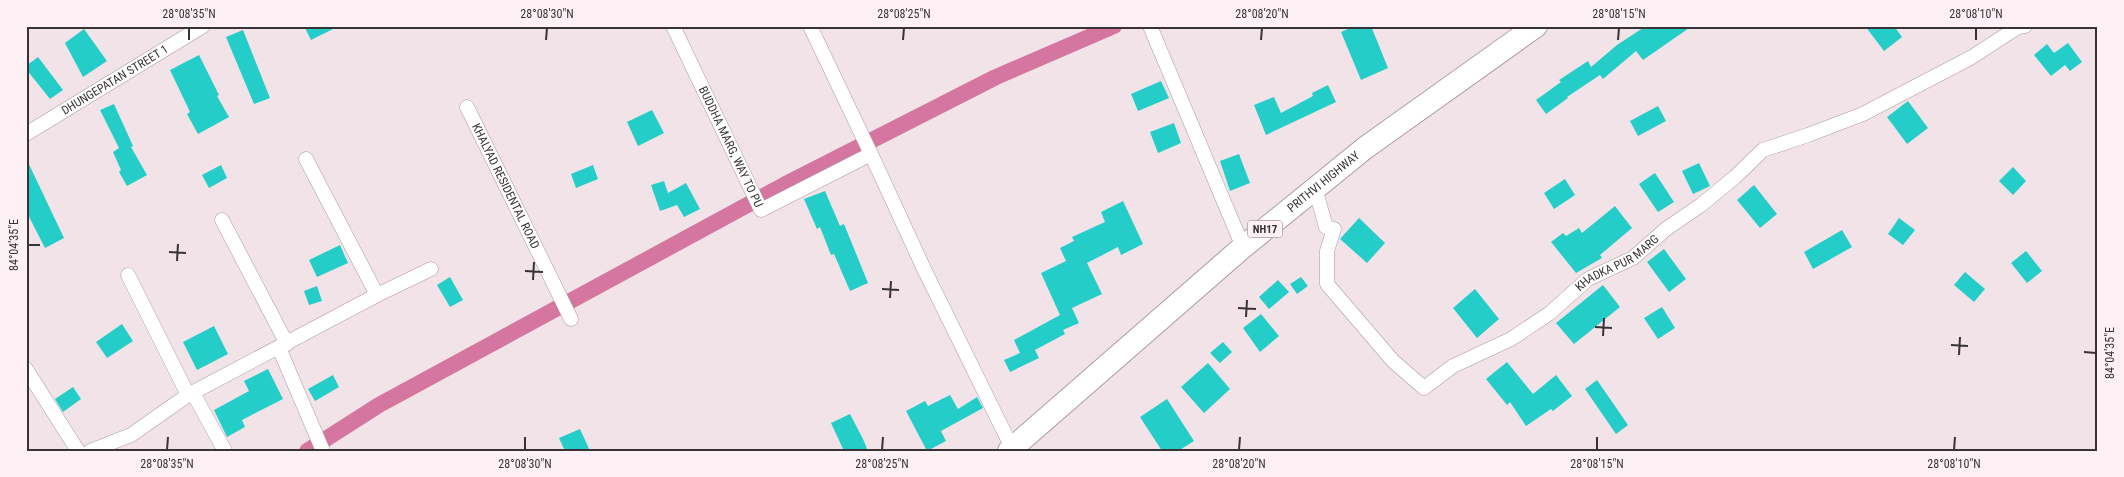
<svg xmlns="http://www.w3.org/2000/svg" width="2124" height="477" font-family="'Roboto Condensed',sans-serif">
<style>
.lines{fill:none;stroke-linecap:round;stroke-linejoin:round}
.canal{stroke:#d4769f;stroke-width:16}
.building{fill:#25cdc9}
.minor-casing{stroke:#aa9ca1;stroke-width:15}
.trunk-casing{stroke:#aa9ca1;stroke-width:24}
.minor{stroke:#fff;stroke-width:14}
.trunk{stroke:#fff;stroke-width:22}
.ticks{fill:none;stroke:#393335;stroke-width:2}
.labels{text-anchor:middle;stroke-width:4;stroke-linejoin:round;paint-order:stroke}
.shield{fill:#fdf1f5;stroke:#746c6f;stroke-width:1}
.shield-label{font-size:11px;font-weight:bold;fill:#393335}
.street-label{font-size:12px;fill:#393335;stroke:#fdf1f5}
.neatline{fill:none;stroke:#393335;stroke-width:2}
.ticks-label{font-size:12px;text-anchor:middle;fill:#393335}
</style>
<rect width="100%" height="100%" fill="#f2e3e8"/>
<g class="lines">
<path class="canal" d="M307 451 379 405 784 185 996 77 1114 26"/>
</g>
<path class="building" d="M304 26H339L311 40Z
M1355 26H1371L1388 68 1361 80 1341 32Z
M1646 26H1692L1643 60 1636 51 1603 79 1600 75 1567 97 1568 98 1546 114 1536 100 1561 82 1559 80 1588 61 1591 67 1617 45Z
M1865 26H1894L1902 37 1884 51Z
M84 29 107 61 83 77 65 43Z
M243 30 270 98 254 104 226 37Z
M2068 43 2082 62 2070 71 2065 65 2051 76 2034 55 2047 44 2054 53Z
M199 55 219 95 217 96 229 117 198 134 187 114 190 112 170 70Z
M38 57 63 90 50 99 26 69V66Z
M1161 81 1169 98 1138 111 1131 94Z
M1328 85 1336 102 1266 135 1254 105 1274 97 1281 113 1313 96 1312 93Z
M1908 101 1928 128 1907 144 1887 117Z
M114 104 133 146 131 147 147 175 127 186 119 172 121 170 113 152 119 148 100 110Z
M1658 106 1666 121 1638 136 1630 121Z
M652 110 664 133 638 146 627 122Z
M1174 123 1181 143 1158 153 1150 132Z
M1239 154 1250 183 1230 191 1220 161Z
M26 158 64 238 45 248 26 211Z
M1699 163 1710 186 1693 194 1682 171Z
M221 165 227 178 209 188 202 175Z
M593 165 598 179 576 188 571 174Z
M2013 167 2026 181 2013 195 1999 181Z
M1655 173 1674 202 1658 212 1639 184Z
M1565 179 1575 195 1554 209 1544 193Z
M664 181 668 193 686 183 700 209 684 217 677 205 660 211 651 185Z
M1754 185 1777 214 1760 228 1737 200Z
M825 191 840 226 844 224 868 283 850 291 834 254 831 255 820 227 817 229 804 199Z
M1123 201 1143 244 1121 255 1118 247 1087 263 1102 294 1072 308 1079 323 1063 330 1065 334 1035 350 1039 358 1010 372 1004 360 1020 353 1014 340 1060 315 1041 273 1066 261 1060 248 1074 241 1072 237 1105 222 1101 212Z
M1615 206 1632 228 1600 255 1602 258 1576 273 1551 242 1563 233 1566 236 1579 228 1582 233Z
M1359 218 1385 243 1367 263 1340 239Z
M1899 218 1915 230 1903 245 1888 234Z
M1842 230 1852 247 1813 269 1804 252Z
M340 245 348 263 317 277 309 260Z
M1664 249 1686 279 1669 292 1647 262Z
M2026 251 2042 271 2027 283 2011 263Z
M1965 272 1985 289 1974 302 1954 285Z
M450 277 463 300 450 307 437 285Z
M1301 277 1308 286 1297 294 1290 284Z
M1278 280 1289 292 1269 309 1259 297Z
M1603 285 1620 307 1574 344 1556 323Z
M317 286 322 301 309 305 304 291Z
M1475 289 1499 319 1477 338 1453 308Z
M1662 307 1675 328 1658 339 1644 318Z
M1261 314 1279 336 1260 352 1243 328Z
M122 324 133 341 107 358 96 342Z
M214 326 228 354 197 370 183 342Z
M1223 342 1232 352 1220 363 1210 353Z
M1507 362 1533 394 1556 375 1572 396 1553 411 1551 409 1526 426 1510 402 1507 405 1486 379Z
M1208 363 1230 389 1204 413 1181 387Z
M268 369 283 399 242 420 245 427 227 437 214 410 249 391 244 381Z
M333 375 339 387 315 401 308 389Z
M1597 380 1628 425 1616 434 1585 389Z
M73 387 81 399 63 412 55 399Z
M950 395 958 409 977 397 983 408 941 431 946 441 927 451 906 411 925 401 928 406Z
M1167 399 1194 441 1178 451H1162L1140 417Z
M850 414 863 439 868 451H844L831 423Z
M580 429 590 451H565L559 438Z"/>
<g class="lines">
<defs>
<g id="minor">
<path id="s1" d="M673 26 761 210 871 154 924 269 1012 448"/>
<path d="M810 26 871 154"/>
<path d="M1150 26 1243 247"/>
<path id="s2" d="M467 107 571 319"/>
<path id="s3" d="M26 134 203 26"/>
<path d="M306 159 377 295"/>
<path id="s4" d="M1315 188 1326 227 1334 229 1327 251V284L1393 361 1424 388 1453 366 1511 339 1550 313 1588 279 1633 258 1666 229 1701 205 1735 177 1763 150 1808 135 1863 114 1972 57 2018 27 2025 26"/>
<path d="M222 220 287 344"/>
<path d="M128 275 188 395"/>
<path d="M279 348 323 451"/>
<path d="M26 369 78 451"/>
<path d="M193 393 225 451"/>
<path d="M90 451 131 435 188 395 377 295 431 269"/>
</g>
<g id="trunk">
<path id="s5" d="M1009 451 1243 247 1365 148 1536 26"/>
</g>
</defs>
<use href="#minor" class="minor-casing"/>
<use href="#trunk" class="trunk-casing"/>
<use href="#minor" class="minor"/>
<use href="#trunk" class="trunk"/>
</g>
<path class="ticks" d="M189 40V28M546 40 547 28M903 40 904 28M1261 40 1262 28M1618 40 1619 28M1976 40V28M28 245H40M169 252 186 253M177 261 178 244M525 271 543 272M533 280 534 262M882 289 899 290M890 298 891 281M1238 308 1256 309M1246 317 1247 300M1595 327 1612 328M1603 336 1604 318M1951 345 1968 346M2084 352 2096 353M1959 355 1960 337M167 450 168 437M525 450V437M882 450 883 437M1239 450 1240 437M1597 450V437M1954 450 1955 437"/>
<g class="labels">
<rect class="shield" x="1247.5" y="220.5" width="35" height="17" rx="4"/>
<g class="shield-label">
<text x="1265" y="233">NH17</text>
</g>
<g class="street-label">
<text dy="4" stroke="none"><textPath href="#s3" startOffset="104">DHUNGEPATAN STREET 1</textPath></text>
<text dy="4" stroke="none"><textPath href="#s1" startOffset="134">BUDDHA MARG, WAY TO PU</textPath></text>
<text dy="4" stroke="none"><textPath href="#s5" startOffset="414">PRITHVI HIGHWAY</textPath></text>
<text dy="4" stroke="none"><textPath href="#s2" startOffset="88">KHALYAD RESIDENTAL ROAD</textPath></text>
<text dy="4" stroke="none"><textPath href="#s4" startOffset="479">KHADKA PUR MARG</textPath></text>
</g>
</g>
<rect width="2124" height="477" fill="none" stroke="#fdf1f5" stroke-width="55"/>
<rect x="28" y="28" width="2068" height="422" class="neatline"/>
<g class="ticks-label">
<text x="189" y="18">28°08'35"N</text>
<text x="547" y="18">28°08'30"N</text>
<text x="904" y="18">28°08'25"N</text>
<text x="1262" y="18">28°08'20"N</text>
<text x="1619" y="18">28°08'15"N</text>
<text x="1976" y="18">28°08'10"N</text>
<text transform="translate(14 245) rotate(-90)" y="4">84°04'35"E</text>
<text transform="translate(2110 353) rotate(-90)" y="4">84°04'35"E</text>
<text x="167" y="468">28°08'35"N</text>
<text x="525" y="468">28°08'30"N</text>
<text x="882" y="468">28°08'25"N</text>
<text x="1239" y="468">28°08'20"N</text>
<text x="1597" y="468">28°08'15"N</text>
<text x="1954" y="468">28°08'10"N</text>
</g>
</svg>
